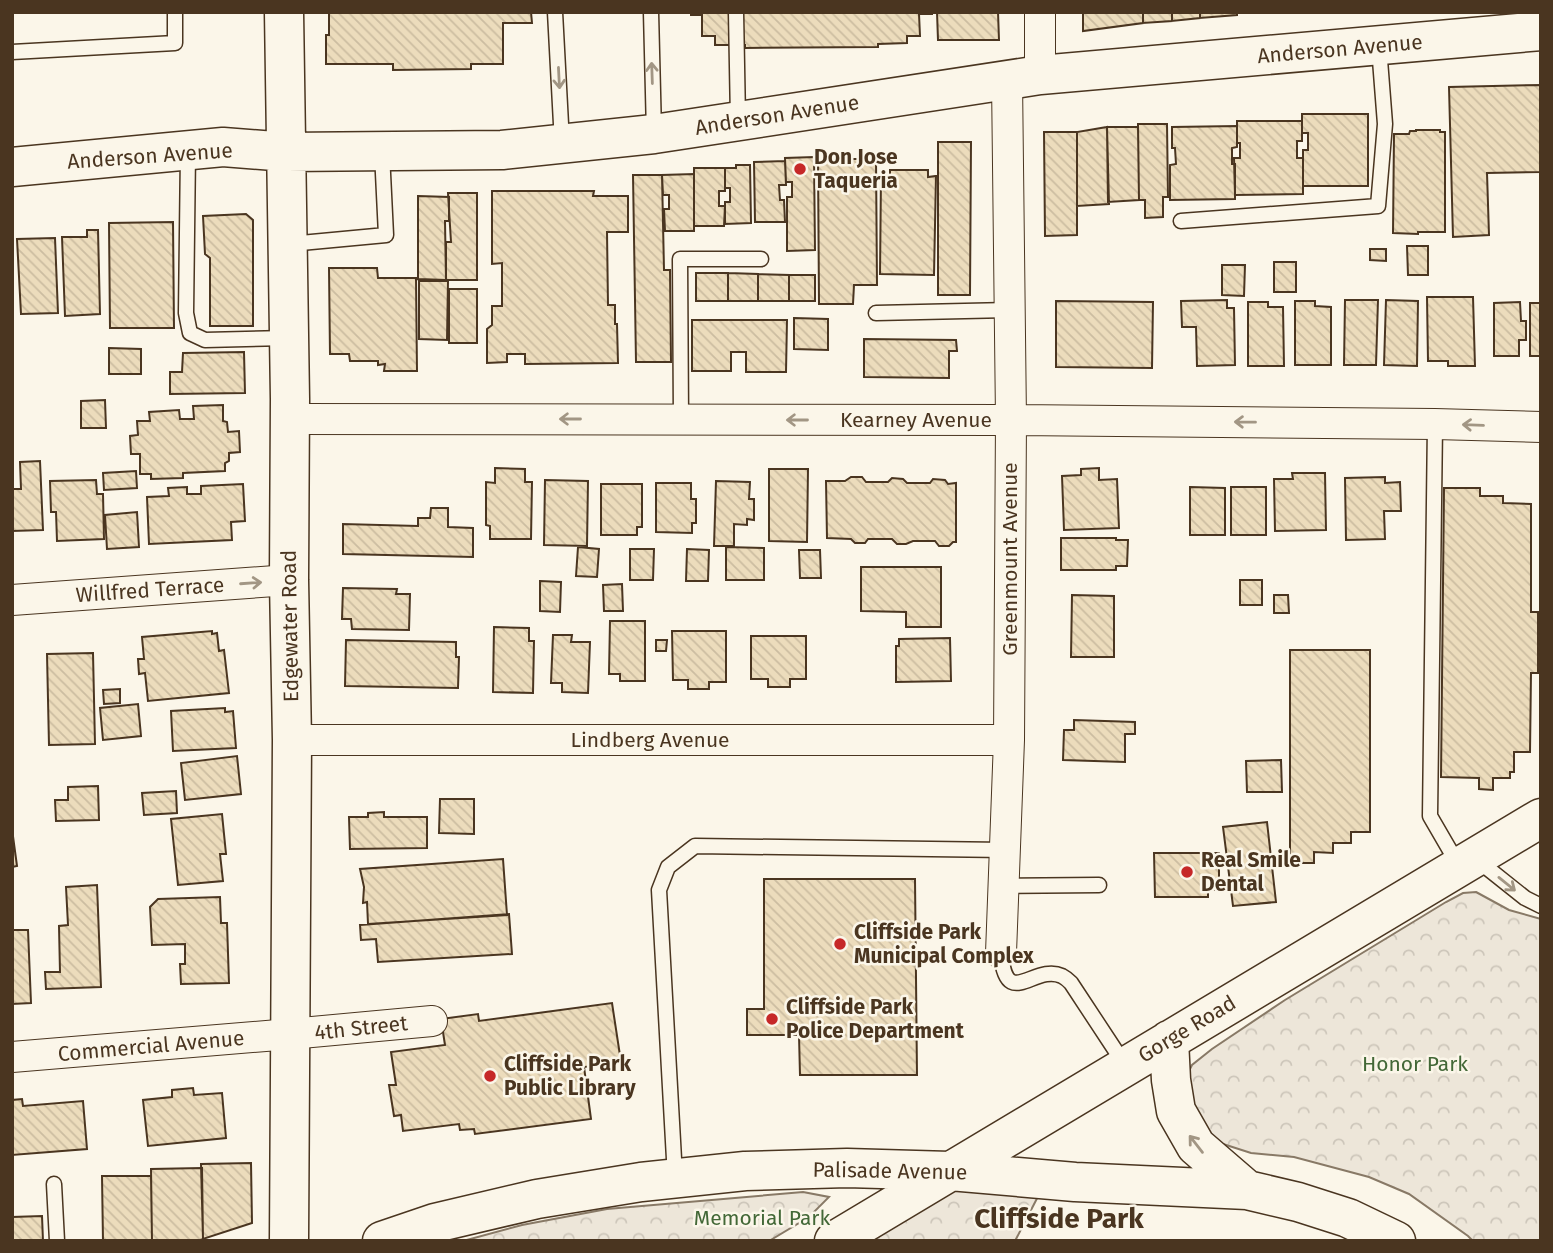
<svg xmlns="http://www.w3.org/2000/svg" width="1553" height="1253" font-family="'Fira Sans',sans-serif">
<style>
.park{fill:url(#park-crowns);stroke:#887966;stroke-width:2}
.building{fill:url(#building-back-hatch);stroke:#4a3520;stroke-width:2}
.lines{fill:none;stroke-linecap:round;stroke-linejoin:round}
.lane-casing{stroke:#4a3520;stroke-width:17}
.street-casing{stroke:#4a3520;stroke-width:32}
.secondary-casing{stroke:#4a3520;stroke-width:41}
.lane{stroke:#fbf6e9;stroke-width:14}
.street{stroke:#fbf6e9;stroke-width:30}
.secondary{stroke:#fbf6e9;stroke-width:38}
.oneway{stroke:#a29684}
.poi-dot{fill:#c62828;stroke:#fbf6e9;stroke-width:2.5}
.labels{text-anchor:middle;stroke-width:5;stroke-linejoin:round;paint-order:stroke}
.street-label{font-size:21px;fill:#4a3520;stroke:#fbf6e9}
.poi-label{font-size:21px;font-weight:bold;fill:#4a3520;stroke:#fbf6e9;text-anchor:start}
.park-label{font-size:21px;fill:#436837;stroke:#fbf6e9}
.district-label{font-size:28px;font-weight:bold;fill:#4a3520;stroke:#fbf6e9}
</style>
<defs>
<pattern id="park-crowns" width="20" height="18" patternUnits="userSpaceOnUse" patternTransform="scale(1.75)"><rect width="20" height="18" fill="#ede6d9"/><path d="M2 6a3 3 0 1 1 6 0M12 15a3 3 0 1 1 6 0" fill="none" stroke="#cdc6ba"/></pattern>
<pattern id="building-back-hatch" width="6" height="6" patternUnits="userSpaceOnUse" patternTransform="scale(1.75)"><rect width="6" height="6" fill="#ecdcbc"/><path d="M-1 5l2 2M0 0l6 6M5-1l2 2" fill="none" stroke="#ccbda1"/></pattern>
</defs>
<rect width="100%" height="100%" fill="#fbf6e9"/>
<path class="park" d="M1476 892 1509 910 1541 919V1241H1473L1468 1236 1409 1194 1369 1177 1294 1157 1251 1153 1220 1143 1199 1130 1183 1083 1192 1065 1212 1049 1285 1000 1446 902 1463 893Z
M950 1171 1047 1179 1015 1241H834Z
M803 1192 829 1197 809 1217 769 1241H463L522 1225 607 1209Z"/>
<path class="building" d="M329 12H531L532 23H503V64H471V69L393 70V64H326V35H329Z
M691 12H932V14H919L920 36H907V43L878 44V47L745 48V45H715V36H702V15H691Z
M937 12H998L999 40H938Z
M1083 12H1143V23L1083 31Z
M1143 12H1172V21L1143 23Z
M1172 12H1200V18L1172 21Z
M1200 12H1237V15L1200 18Z
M1541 85V172L1487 173 1489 235 1453 237 1449 87Z
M1302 114H1368V186H1303V150H1308V133H1302Z
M1237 121H1302V141H1297V158H1303V194L1235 195 1234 158H1240V143H1237Z
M1138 124H1167L1168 197H1163V217L1145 218V200H1139Z
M1237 126V147L1232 148V164H1235V199L1170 200V165L1176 164 1175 148H1172V127Z
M1107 127H1138L1139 200 1108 202Z
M1107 127 1109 204 1077 206V132Z
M1416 130H1440V132H1445V232H1418V234L1393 233 1394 134H1409L1410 131H1416Z
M1044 132H1077V235L1045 236Z
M938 142H971L970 295H938Z
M814 157 815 250 787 251V197H792V182H786L785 158Z
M818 159H876L877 285H854L853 304H819Z
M785 161 786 185H779L780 200H784L785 222H755L754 162Z
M736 165H750L751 223 725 224V202H730V188H725V168H736Z
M694 168H725V191H719V206H725L724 226H694Z
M890 170H928V177L936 176 934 275 880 274 881 176H890Z
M694 174V231H665L664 209H669V195H663L662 175Z
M633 175H662L664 270H670L671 362H636Z
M492 191H594L593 196H628V232H607L608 305H615V324H617L618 363 525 364V354H507V362L487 363V329L492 325V306H502V263L492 264Z
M448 193H477V280H446V242H451Z
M418 196 449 197V221H445L446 280 418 279Z
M246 214 253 220V326H210V258L205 254 203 216Z
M173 222 174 328H110L109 223Z
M87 230H98L100 314 65 316 62 237H87Z
M55 238 58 313 21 314 17 239Z
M1407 246H1428V275H1408Z
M1370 249H1386V261L1370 260Z
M1274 262H1296V292H1274Z
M1222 265H1245L1244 296 1222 295Z
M329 268H377L378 278H416L417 371H384L385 364 378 365V361H350L349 354H330Z
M696 273H728V301H696Z
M728 273 758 274V301H728Z
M758 274 789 275V301H758Z
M789 275H815V301H789Z
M419 281H448L447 340 419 339Z
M449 289H477V343H449Z
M1427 297H1473L1475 366H1448V361H1428Z
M1227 300V308H1234L1235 365 1197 366 1196 327H1182L1181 301Z
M1345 300H1378L1376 365H1344Z
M1386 300 1418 301 1417 366 1384 365Z
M1056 301 1153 302 1152 368 1056 367Z
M1295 301H1315V306L1331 307V365H1295Z
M1248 302H1268V307H1283L1284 366H1248Z
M1520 302 1521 321H1526V340H1519V356H1494V303Z
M1530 303H1541V356H1530Z
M794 318 828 319V350L794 349Z
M692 320H787L786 372H746V352H731V371H692Z
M864 339 956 340 957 351H949V378L864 377Z
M109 348 141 349V374H109Z
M244 352 245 393 170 394V372H182L183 353Z
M105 400 106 428H81V401Z
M223 405V421L227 422 228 432 239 431 240 452 229 453V461L225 463V471L183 473V478L151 479V474H140V454H131L130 436 138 435 137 421H150L149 412 179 410 180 419H194L193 406Z
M40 461 43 530 12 531V489H21L20 462Z
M495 468 525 469V482H532L531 539H490V526L486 525V482L495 483Z
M1099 468V480L1117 479 1119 528 1064 530 1062 476 1081 475V469Z
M769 469H808L807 542 769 541Z
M136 471 137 488 104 490 103 473Z
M1292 473H1325L1326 530 1275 531 1274 479H1293Z
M851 477H862L866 482H888L892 478 903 479 907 483H930L933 479 945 480 948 484 956 483V542H953L949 546H939L935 541H913L906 544H897L892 539H868L865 543H855L851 539 827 538 826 481H845Z
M1385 477V483L1400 482 1401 511H1384L1385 539 1346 540 1345 478Z
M96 480 97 494H103L104 539 57 541 56 512H51L50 481Z
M545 480 588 481 587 546 544 545Z
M716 481 750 482 749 499H754V520L747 519V525L734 524V546H714Z
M656 483H691V499H696V523H692V533L656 532Z
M243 484 245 521 231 522 232 540 149 544 147 497 169 496 168 488 187 487V494H201V486Z
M601 484H642V527H637V535H601Z
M1190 487 1225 488V535H1190Z
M1231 487H1266V535H1231Z
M1444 488H1480V496H1503V503L1531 504V612H1538V673H1531L1530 752H1514V772H1510V778H1493V790L1479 789V778L1441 777Z
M431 508H448V527L473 528V557L343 554V524L418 526V518H430Z
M137 512 139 547 107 549 105 515Z
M1061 538H1116V540H1128L1127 566H1116V570H1061Z
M578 547 599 549 597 577 576 576Z
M726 547 764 548V580H726Z
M630 549H654L653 580H630Z
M687 549 709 550 708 581H686Z
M799 550H820L821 578H800Z
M861 567H941V627H906V612L861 611Z
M1240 580H1262V605H1240Z
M540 581 561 582 560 612 540 611Z
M622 584 623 611H604L603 585Z
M343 588 397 589 396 594H410L409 630 352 629 351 619H342Z
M1072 595 1114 596V657H1071Z
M1274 595H1288L1289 613H1274Z
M610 621H645V681H620V674H609Z
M494 627 529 628V641H534L533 693 493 692Z
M212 631V634L217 633 219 651 224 650 229 693 148 701 145 673 139 674 138 659H144L142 637Z
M672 631H726V682H709V689H688V680H673Z
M553 635H572L571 642H590L588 693 562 692V683H551Z
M751 636H806V679H790V687H768V679H751Z
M950 638 951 681 896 682V646H899V639Z
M346 640 456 642V657H459L458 688 345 686Z
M656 640H667L666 651H656Z
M1290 650H1370V832H1351V843H1333V853L1314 852V863H1290Z
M93 653 95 744 49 745 47 654Z
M120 689V703L104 704 103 690Z
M138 704 141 736 103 740 100 708Z
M225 708V712L233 711 236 748 173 751 171 711Z
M1074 720 1135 722V734H1125V762L1063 760 1064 730H1074Z
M237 756 241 794 185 800 181 763Z
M1281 760 1282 792H1247L1246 761Z
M98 786 99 820 56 821 55 800H68V787Z
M176 791 177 813 144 815 142 793Z
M440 799H474V834L439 833Z
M384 812V817H427V848L350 849 349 817H368V813Z
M222 814 226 854H220L223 881 178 885 171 819Z
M1267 822 1276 902 1233 906 1223 827Z
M12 829 17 866 12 867Z
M1154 853H1219V890H1208V897H1155Z
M503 859 507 915 368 924 367 902 363 903 364 887 360 869Z
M764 879H915L917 1075H800L799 1035H747V1009H764Z
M97 885 101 987 46 989 45 972H60L59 926 68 925 66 887Z
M220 897 221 923H227L229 983 181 984 180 964H185V944L152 945 150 907 158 899Z
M509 914 512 954 378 962 376 939 361 940 360 925Z
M12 930H28L31 1003 12 1004Z
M612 1003 621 1062 584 1067 591 1119 475 1134 474 1129 460 1130 459 1124 403 1131 401 1115 394 1116 389 1085H396L391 1052 445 1045 441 1019 478 1014 479 1021Z
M193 1088 194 1095 222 1093 226 1138 148 1146 143 1100 172 1097V1090Z
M22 1099 23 1106 83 1101 87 1149 12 1155V1100Z
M251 1163 252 1223 203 1239 201 1164Z
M202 1168 203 1239 198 1241H152L151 1169Z
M102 1176H151L152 1241H103Z
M42 1216 43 1241H12V1217Z"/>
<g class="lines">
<defs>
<path id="lane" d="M555 12 562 143
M651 12 654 133
M736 12 738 120
M12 52 175 43V12
M188 152 186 313 190 333 205 340 287 338
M1181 221 1378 206 1385 124 1379 47
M290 244 386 235 382 153
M876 313 1009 310
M681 420 680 259H761
M1435 424 1430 816 1459 866
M1476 859 1525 898 1541 906
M1004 886 1099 885
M1001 953C1006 1012 1034 963 1062 976 1064 977 1070 982 1071 983L1125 1065
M675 1177 659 890 668 867 695 846 1006 850
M54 1184 57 1241"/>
<path id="street" d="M1040 12V75
M290 419 1011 420 1435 424 1541 427
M12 600 289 580
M292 740H1009
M1001 953 1009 740 1011 420 1007 80
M12 1057 290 1034 432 1021"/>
<path id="secondary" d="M284 12 290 399 289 580 292 740 289 1241
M12 167 223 147 287 152 502 150 654 134 1040 75 1541 31
M1169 1040 1171 1080 1176 1111 1196 1146 1247 1190
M382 1241 435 1223 537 1199 641 1182 745 1171 847 1168 950 1171 1075 1182 1247 1190 1298 1202 1348 1218 1396 1241
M834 1241 1541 818"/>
</defs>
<use href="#lane" class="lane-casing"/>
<use href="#street" class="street-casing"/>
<use href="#secondary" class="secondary-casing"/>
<use href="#lane" class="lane"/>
<use href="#street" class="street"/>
<use href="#secondary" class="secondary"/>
</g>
<defs><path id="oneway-shaft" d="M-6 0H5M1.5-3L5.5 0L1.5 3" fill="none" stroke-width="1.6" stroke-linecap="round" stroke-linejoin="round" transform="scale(1.75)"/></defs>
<g class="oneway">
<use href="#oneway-shaft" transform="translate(652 73) rotate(-92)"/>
<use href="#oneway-shaft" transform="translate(559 78) rotate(87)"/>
<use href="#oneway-shaft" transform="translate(570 419) rotate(-180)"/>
<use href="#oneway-shaft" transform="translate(797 420) rotate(-180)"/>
<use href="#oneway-shaft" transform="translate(1245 422) rotate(-179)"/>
<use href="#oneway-shaft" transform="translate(1473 425) rotate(-178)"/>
<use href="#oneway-shaft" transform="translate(251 583) rotate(-4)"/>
<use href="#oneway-shaft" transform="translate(1507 884) rotate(39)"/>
<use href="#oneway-shaft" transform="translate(1196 1144) rotate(-128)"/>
</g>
<g class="poi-dot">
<circle cx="800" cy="169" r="7"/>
<circle cx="1187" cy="872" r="7"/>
<circle cx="840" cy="944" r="7"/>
<circle cx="772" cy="1019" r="7"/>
<circle cx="490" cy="1076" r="7"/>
</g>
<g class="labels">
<g class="street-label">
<text transform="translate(1340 49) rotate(-5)" y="7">Anderson Avenue</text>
<text transform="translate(777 115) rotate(-9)" y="7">Anderson Avenue</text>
<text transform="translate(150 156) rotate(-4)" y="7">Anderson Avenue</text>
<text x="916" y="427">Kearney Avenue</text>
<text transform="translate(1010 559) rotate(-90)" y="7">Greenmount Avenue</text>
<text transform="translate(150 590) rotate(-4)" y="7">Willfred Terrace</text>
<text transform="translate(290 626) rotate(-91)" y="7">Edgewater Road</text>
<text x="650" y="747">Lindberg Avenue</text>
<text transform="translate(361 1028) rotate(-6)" y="7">4th Street</text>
<text transform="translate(1187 1029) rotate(-31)" y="7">Gorge Road</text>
<text transform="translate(151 1046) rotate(-5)" y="7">Commercial Avenue</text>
<text transform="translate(890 1171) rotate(1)" y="7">Palisade Avenue</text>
</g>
<g class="poi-label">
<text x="814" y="164">Don Jose<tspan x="814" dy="24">Taqueria</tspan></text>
<text x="1201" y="867">Real Smile<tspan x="1201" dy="24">Dental</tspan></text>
<text x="854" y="939">Cliffside Park<tspan x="854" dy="24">Municipal Complex</tspan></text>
<text x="786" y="1014">Cliffside Park<tspan x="786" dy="24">Police Department</tspan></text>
<text x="504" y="1071">Cliffside Park<tspan x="504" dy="24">Public Library</tspan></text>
</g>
<g class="park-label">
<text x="1415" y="1071">Honor Park</text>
<text x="762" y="1225">Memorial Park</text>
</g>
<g class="district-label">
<text x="1059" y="1228">Cliffside Park</text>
</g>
</g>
<rect width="1553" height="1253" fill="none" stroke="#4a3520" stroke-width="28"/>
</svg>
